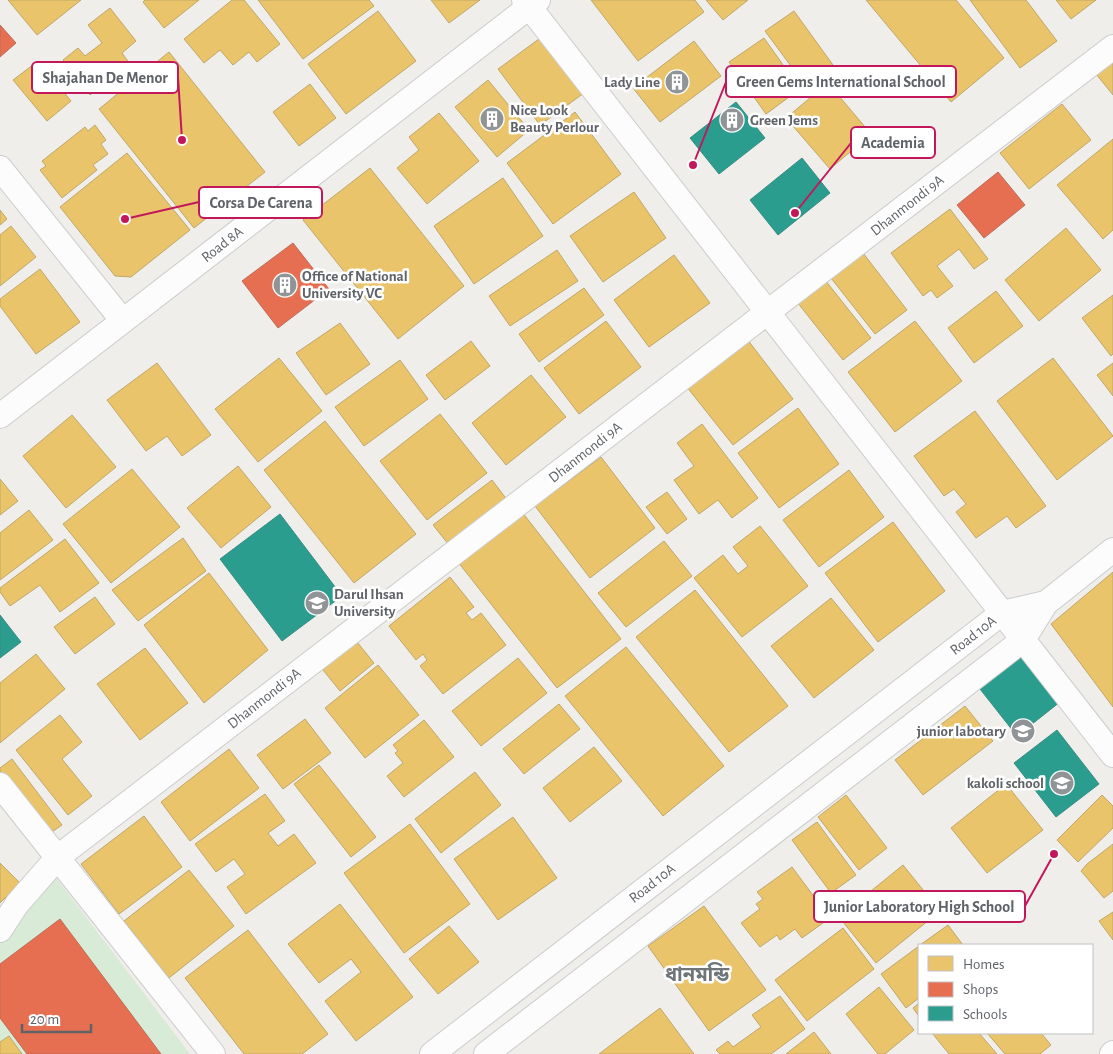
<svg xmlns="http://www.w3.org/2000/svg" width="1113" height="1054" font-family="'Alegreya Sans','Noto Sans Bengali',sans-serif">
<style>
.green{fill:#d8ebd6}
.homes{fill:#e9c46a;stroke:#c0a769}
.shops{fill:#e76f51;stroke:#be6b58}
.schools{fill:#2a9d8f;stroke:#3a8c83}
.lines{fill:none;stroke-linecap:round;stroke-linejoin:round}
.street-casing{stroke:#cbcccc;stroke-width:26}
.street{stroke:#fdfcfc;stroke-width:24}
.labels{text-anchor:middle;stroke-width:5;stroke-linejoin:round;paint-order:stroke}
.poi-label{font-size:15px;font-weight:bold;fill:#5f6368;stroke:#fff;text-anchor:start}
.street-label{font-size:15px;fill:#5f6368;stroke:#fff}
.district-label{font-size:20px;font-weight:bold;fill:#70757a;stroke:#fff}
.leader{fill:none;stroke:#c2185b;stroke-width:2}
.callout-dot{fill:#c2185b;stroke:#fff;stroke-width:2}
.callout{fill:#fff;stroke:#c2185b;stroke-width:2}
.callout-label{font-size:16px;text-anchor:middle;font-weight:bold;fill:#5f6368}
</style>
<rect width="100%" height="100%" fill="#efeeea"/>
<path class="green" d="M51 871 190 1054H0V938Z"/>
<path class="homes" d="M8 0H81L37 35Z
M145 0H199L164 28 143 2Z
M232 0H244L280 44 257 62 249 52 233 65 220 50 204 63 184 39Z
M258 0H369L374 6 303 59Z
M431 0H480L449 23Z
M591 0H695L704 12 638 61Z
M706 0H748L723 20Z
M866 0H956L1004 58 951 102Z
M970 0H1026L1057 41 1020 68Z
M1056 0H1096L1071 19Z
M110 8 136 41 122 53 130 64 90 95 63 60 78 48 85 56 102 43 88 25Z
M378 11 416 61 346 114 308 64Z
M794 11 833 65 805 85 765 31Z
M543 36 584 93 540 125 498 69Z
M764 38 800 89 766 114 729 62Z
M694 41 721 76 660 122 633 88Z
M169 52 265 172 194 228 99 109Z
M1113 53V95L1092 69Z
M38 61 71 101 47 121 13 80Z
M488 80 529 130 497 157 455 107Z
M828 83 871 134 830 169 786 118Z
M310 84 336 118 299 146 273 112Z
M1062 104 1091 140 1029 189 1000 153Z
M575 112 621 174 553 224 507 163Z
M439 113 479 161 427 204 397 168 419 150 409 137Z
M95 125 106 140 101 144 108 154 93 165 97 170 62 198 40 170 46 166 42 161 85 127 88 131Z
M1113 139V230L1103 239 1057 185Z
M127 153 190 230 131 277 115 276 60 207Z
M370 168 464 286 398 339 303 220Z
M503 178 543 236 474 284 434 226Z
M634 192 666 238 603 282 570 236Z
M950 209 988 259 974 269 959 249 937 266 953 286 937 298 931 290 923 296 891 253Z
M0 210 7 219 0 225Z
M11 226 36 257 0 286V235Z
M1066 228 1101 270 1039 321 1005 280Z
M557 250 578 281 510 326 489 296Z
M863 253 907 310 875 334 831 278Z
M674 255 710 303 649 347 614 300Z
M40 269 80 322 36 354 0 306V299Z
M825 280 871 338 843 360 797 302Z
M584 288 604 315 539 362 519 334Z
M996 291 1023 326 974 363 948 328Z
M1113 295V354L1111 356 1082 318Z
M606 321 641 367 579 414 544 368Z
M915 321 962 381 895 432 848 372Z
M340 323 370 364 326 395 296 353Z
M747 339 793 399 733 445 686 386Z
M471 341 490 366 445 400 426 375Z
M279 358 322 411 258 462 215 409Z
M1053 358 1113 436 1057 480 997 401Z
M400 360 428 399 364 446 335 407Z
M157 363 211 435 182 456 167 436 146 451 107 400Z
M1113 363V396L1097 375Z
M531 375 566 417 506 465 472 423Z
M798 408 839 464 779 508 738 453Z
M975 411 1046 506 1016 528 1007 516 976 538 956 512 966 504 954 489 944 496 914 456Z
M440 414 487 473 427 520 380 461Z
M72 415 116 467 66 508 23 456Z
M325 421 416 534 354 583 264 470Z
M702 424 758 498 732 518 718 500 699 514 674 480 694 466 677 443Z
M601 457 655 528 590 578 535 506Z
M238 466 271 507 221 548 187 508Z
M132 469 180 527 111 583 63 524Z
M849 470 884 517 819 567 783 520Z
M0 479 18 501 0 515Z
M492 480 508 501 449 545 433 525Z
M667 492 687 519 667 534 646 507Z
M29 510 53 540 0 580V533Z
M522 512 621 639 557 688 458 562Z
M893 522 945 591 878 642 825 573Z
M760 526 808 586 742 637 694 578 723 555 738 574 748 566 733 547Z
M183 538 206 571 138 621 112 590Z
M65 539 99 583 60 612 40 585 10 606 0 592V588Z
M664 541 692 576 626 627 598 593Z
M1113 572V707L1051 624Z
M209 573 268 650 204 703 144 625Z
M450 577 474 607 466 613 472 620 481 613 506 645 443 694 420 666 427 660 423 654 416 660 389 626Z
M695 590 788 706 729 752 636 637Z
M95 597 115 624 75 654 54 627Z
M831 598 874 650 814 698 771 646Z
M353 637 374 663 340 691 319 665Z
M626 647 724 766 663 816 565 696Z
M145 648 188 703 140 740 97 684Z
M36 654 65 689 0 743V683Z
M518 658 547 693 481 746 452 711Z
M378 665 419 715 365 758 325 708Z
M559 704 580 729 524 774 503 749Z
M965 706 993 741 923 795 895 760Z
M60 715 82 742 62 759 92 796 68 815 16 750Z
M305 719 331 753 283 789 257 755Z
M424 720 454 757 404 797 387 776 403 763 395 753 398 751 393 745Z
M594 747 622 781 570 822 543 788Z
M229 749 259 788 190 841 161 802Z
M12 759 62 825 46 836 0 774V768Z
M319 765 376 837 351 857 294 784Z
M475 772 501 805 441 853 415 819Z
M1006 784 1043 830 987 873 951 828Z
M265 794 285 821 268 833 278 846 294 834 316 863 246 914 227 887 245 874 234 859 216 872 195 844Z
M846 795 887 848 859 870 818 817Z
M1102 795 1113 806V828L1078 862 1057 840Z
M144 816 182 867 119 914 81 864Z
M513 817 557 878 498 920 454 859Z
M817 822 856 875 831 893 792 840Z
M410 824 470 904 404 953 344 873Z
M1113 844V891L1104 898 1081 871 1087 864Z
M0 863 20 883 0 903Z
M903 865 940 911 876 963 839 917Z
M792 867 830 918 802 938 795 929 780 940 777 935 760 947 741 923 760 909 756 904 763 899 757 892Z
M189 870 234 926 169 978 124 921Z
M340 904 413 997 356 1041 325 1001 361 972 351 959 319 983 288 944Z
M704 906 766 990 709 1031 648 946Z
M1113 912V940L1099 921Z
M948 925 963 945H920Z
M449 926 479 962 438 994 409 959Z
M843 928 874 969 807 1021 775 980Z
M248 930 328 1034 302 1054H244L185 978Z
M919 946V998L906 1008 881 974Z
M879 987 914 1030 885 1054H878L846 1014Z
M780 996 805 1029 771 1054H720L716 1050 728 1041 733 1047 761 1027 752 1015Z
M919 1003V1014L918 1015 913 1008Z
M660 1008 694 1054H599Z
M814 1032 831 1054H786Z
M932 1033H979L997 1054H949Z
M987 1033H1041L1051 1045 1040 1054H1005Z
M9 1036 22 1054H0V1042Z"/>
<path class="shops" d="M0 25 16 43 0 57Z
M998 172 1025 205 984 238 957 205Z
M293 243 329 289 278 328 242 281Z
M60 919 161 1054H27L0 1018V964Z"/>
<path class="schools" d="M736 102 765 138 719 174 690 138Z
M802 158 830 193 778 235 750 200Z
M280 514 342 596 282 641 220 559Z
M0 615 21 642 0 658Z
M1028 652 1065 698 1017 736 980 689Z
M1057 730 1099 784 1056 817 1014 763Z"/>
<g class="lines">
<defs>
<path id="street" d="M524 0 1113 755
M0 168 123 321
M0 416 538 0
M0 785 213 1054
M0 930 17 904 58 857 1113 47
M432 1054 1002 613 1046 603
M486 1054 1023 640 1046 603 1113 550
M1112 1054 1113 1053"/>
</defs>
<use href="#street" class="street-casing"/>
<use href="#street" class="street"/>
</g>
<defs>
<symbol id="building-disc" viewBox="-11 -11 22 22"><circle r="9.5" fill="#919496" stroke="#fff"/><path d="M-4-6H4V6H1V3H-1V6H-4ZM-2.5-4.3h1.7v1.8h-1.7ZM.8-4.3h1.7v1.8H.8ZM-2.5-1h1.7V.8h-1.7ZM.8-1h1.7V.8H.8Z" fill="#fff"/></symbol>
<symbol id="university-disc" viewBox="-11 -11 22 22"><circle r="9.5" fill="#919496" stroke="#fff"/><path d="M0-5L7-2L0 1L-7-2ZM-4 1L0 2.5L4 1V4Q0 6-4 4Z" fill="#fff"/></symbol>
<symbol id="school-disc" viewBox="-11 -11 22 22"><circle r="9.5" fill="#919496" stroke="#fff"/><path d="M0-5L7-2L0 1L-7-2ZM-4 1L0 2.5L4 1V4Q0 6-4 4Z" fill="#fff"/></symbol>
</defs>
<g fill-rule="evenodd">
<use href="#building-disc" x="663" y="68" width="28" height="28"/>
<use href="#building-disc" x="478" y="105" width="28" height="28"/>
<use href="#building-disc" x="718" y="106" width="28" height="28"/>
<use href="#building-disc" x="271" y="271" width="28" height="28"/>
<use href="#university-disc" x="303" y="589" width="28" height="28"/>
<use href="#school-disc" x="1009" y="717" width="28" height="28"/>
<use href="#school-disc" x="1048" y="769" width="28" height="28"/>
</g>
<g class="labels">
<g class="poi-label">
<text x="660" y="87" text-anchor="end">Lady Line</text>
<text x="510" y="115">Nice Look<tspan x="510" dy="17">Beauty Perlour</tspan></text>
<text x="750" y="125">Green Jems</text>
<text x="302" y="281">Office of National<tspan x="302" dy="17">University VC</tspan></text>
<text x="334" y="599">Darul Ihsan<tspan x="334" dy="17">University</tspan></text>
<text x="1006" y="736" text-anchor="end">junior labotary</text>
<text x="1044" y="788" text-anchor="end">kakoli school</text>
</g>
<g class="street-label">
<text transform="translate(907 205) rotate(-38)" y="5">Dhanmondi 9A</text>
<text transform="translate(222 244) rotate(-38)" y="5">Road 8A</text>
<text transform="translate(585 452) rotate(-38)" y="5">Dhanmondi 9A</text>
<text transform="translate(973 635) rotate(-38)" y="5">Road 10A</text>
<text transform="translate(264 698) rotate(-38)" y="5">Dhanmondi 9A</text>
<text transform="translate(652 883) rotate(-38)" y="5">Road 10A</text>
</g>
<g class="district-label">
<text x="697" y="981">ধানমন্ডি</text>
</g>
</g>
<path class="leader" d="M182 140L178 77M693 165L726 82M795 213L851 143M125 219L199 202M1054 854L1025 906"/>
<g class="callout-dot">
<circle cx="182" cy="140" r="5"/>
<circle cx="693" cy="165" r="5"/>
<circle cx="795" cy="213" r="5"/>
<circle cx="125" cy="219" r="5"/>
<circle cx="1054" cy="854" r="5"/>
</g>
<g class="callout">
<rect x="32" y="62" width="146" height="31" rx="5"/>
<rect x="726" y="66" width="230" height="31" rx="5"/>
<rect x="851" y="127" width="84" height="31" rx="5"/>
<rect x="199" y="187" width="123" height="31" rx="5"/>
<rect x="814" y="891" width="211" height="31" rx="5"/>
</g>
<g class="callout-label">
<text x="105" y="83">Shajahan De Menor</text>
<text x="841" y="87">Green Gems International School</text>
<text x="893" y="148">Academia</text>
<text x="261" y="208">Corsa De Carena</text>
<text x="919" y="912">Junior Laboratory High School</text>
</g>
<rect x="918" y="944" width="175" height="90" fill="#ffffff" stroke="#bfc1c3"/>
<rect x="928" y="956" width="25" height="15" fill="#e9c46a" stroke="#bfc1c3"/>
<text x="963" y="969" font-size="15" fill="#5f6368">Homes</text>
<rect x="928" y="982" width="25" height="15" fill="#e76f51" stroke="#bfc1c3"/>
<text x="963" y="994" font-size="15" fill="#5f6368">Shops</text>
<rect x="928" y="1006" width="25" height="15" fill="#2a9d8f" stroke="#bfc1c3"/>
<text x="963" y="1019" font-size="15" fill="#5f6368">Schools</text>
<path d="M22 1024v8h69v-8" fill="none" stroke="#5f6368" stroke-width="2.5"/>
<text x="30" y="1024" font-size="15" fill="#5f6368" stroke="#ffffff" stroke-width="4" paint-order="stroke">20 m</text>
</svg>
